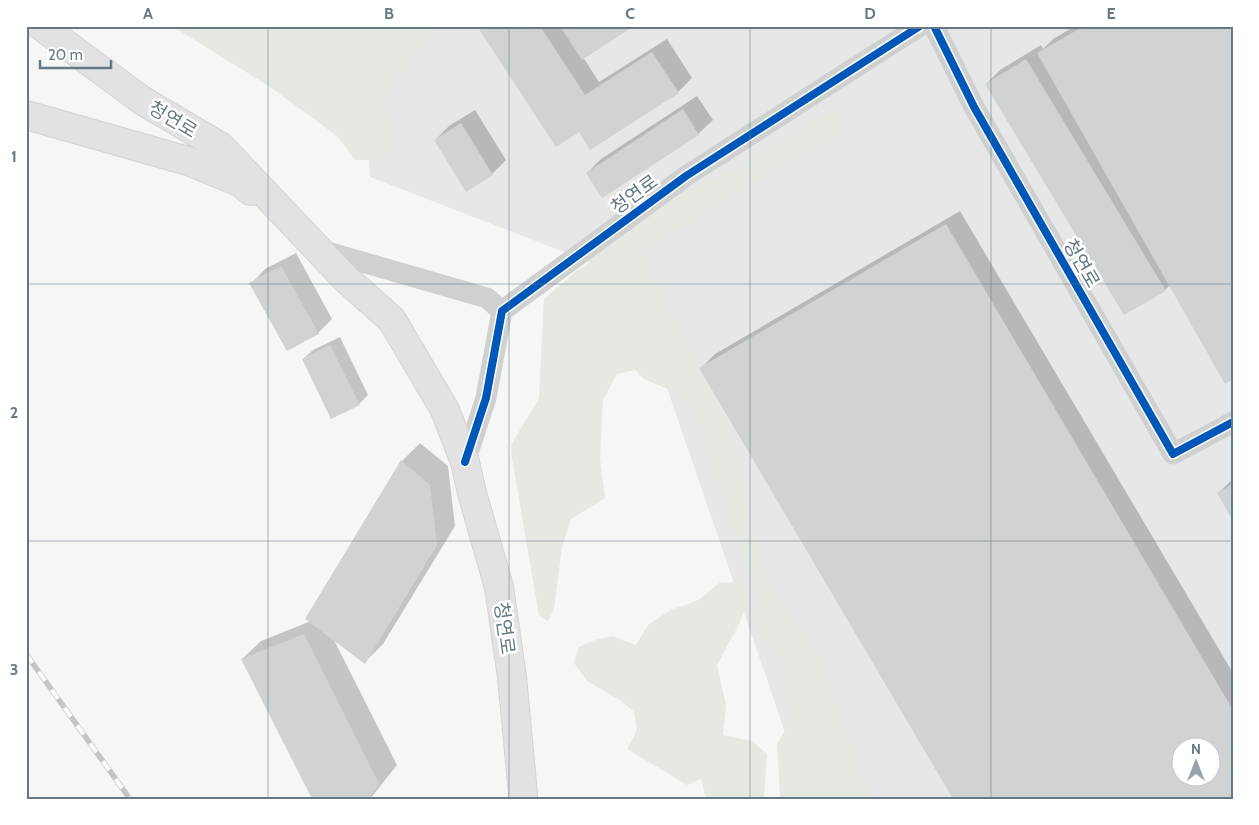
<svg xmlns="http://www.w3.org/2000/svg" width="1259" height="825" font-family="Cabin,'Noto Sans KR',sans-serif">
<style>
.built{fill:#e6e7e6;fill-rule:evenodd}
.green{fill:#e6e9e2}
.shadow{fill:#0003;fill-rule:evenodd}
.building{fill:#d1d2d2;fill-rule:evenodd}
.lines{fill:none;stroke-linecap:round;stroke-linejoin:round}
.secondary-casing{stroke:#d2d4d4;stroke-width:30}
.street{stroke:#cfd1d1;stroke-width:21}
.secondary{stroke:#e2e2e3;stroke-width:28}
.rail-casing{stroke:#c4c6c6;stroke-width:5.5}
.rail{stroke:#fff;stroke-width:4;stroke-dasharray:11;stroke-linecap:butt}
.cycleway-casing{stroke:#fff;stroke-width:11}
.cycleway{stroke:#0057b8;stroke-width:8}
.grid{fill:none;stroke:#647886;stroke-width:1;stroke-opacity:0.55}
.labels{text-anchor:middle;stroke-width:5;stroke-linejoin:round;paint-order:stroke}
.street-label{font-size:19px;fill:#647886;stroke:#fff}
.neatline{fill:none;stroke:#647886;stroke-width:2}
.grid-label{font-size:16px;text-anchor:middle;font-weight:bold;fill:#647886}
</style>
<rect width="100%" height="100%" fill="#f6f6f4"/>
<path class="built" d="M425 26H1233V799H808L629 277 370 177 364 82ZM1182 748H1212V778H1182Z"/>
<path class="green" d="M172 26H436L430 38 412 59 401 70 387 91 386 111 393 146 384 160H355L338 137 306 113 267 85Z
M833 113 847 127 821 146 752 182 640 253 703 373 733 435 751 527 772 591 824 665 837 709 871 799H780L777 744 795 714 780 682 787 666 776 653 764 641 756 623 752 620 759 604V592L742 559 728 511 706 448 702 422 682 395 644 379 635 370 617 374 603 400 600 459 605 498 571 519 562 547 554 609 548 621 539 616 512 458 511 445 539 398 544 299 574 273 681 196Z
M743 581 749 601 737 628 717 665 726 705 723 735 752 741 767 754 764 799H706L701 779 687 785 627 749 637 730 634 712 620 700 587 681 574 663 579 647 597 639 613 636 636 645 648 625 672 609 686 605 700 599 719 583Z"/>
<path class="shadow" d="M479 26H632L583 57 599 82 667 39 692 78 678 92 591 148 579 131Z
M1075 26H1233L1170 285 1165 290 986 84 1000 70 1041 45 1043 49 1053 39Z
M697 96 713 120 698 134 603 197 587 173 601 159Z
M475 110 506 160 492 174 435 140 449 126Z
M960 211 1233 673V799H955L701 368 715 354ZM1182 748H1212V778H1182Z
M296 253 332 319 318 333 251 284 265 269Z
M340 337 368 395 359 404 303 359 313 350Z
M420 443 448 466 455 526 383 644 365 662 333 638 397 765 370 799H313L242 659 261 641 311 621 402 461Z
M1233 479V518L1218 493Z"/>
<path class="building" d="M477 26H540L585 95 652 52 679 93 590 150 579 132 556 147Z
M560 26H634L582 60Z
M1084 26H1233V380L1225 384 1037 53Z
M1026 59 1166 291 1124 315 985 84Z
M683 109 699 135 602 198 586 173Z
M461 123 493 175 466 192 434 140Z
M946 224 1233 710V799H953L699 368ZM1182 748H1212V778H1182Z
M281 266 319 334 287 351 249 283Z
M330 345 360 405 331 419 302 359Z
M401 460 430 485 437 545 365 664 305 619Z
M1233 484V521L1217 493Z
M304 634 379 784 368 799H312L241 659Z"/>
<g class="lines">
<defs>
<path id="secondary" d="M41 26 143 101 221 147 346 279 392 320 445 410 465 462 472 493 499 587 512 677 523 794V799
M26 115 188 161 241 183 251 191"/>
</defs>
<use href="#secondary" class="secondary-casing"/>
<path class="street" d="M934 26 974 107 1173 454 1233 422
M317 249 487 298 502 311
M465 462 486 398 502 311 686 176 920 26"/>
<use href="#secondary" class="secondary"/>
<defs>
<path id="rail" d="M26 654 130 799"/>
</defs>
<use href="#rail" class="rail-casing"/>
<use href="#rail" class="rail"/>
<defs>
<path id="cycleway" d="M934 26 974 107 1173 454 1233 422
M465 462 486 398 502 311 686 176 920 26"/>
</defs>
<use href="#cycleway" class="cycleway-casing"/>
<use href="#cycleway" class="cycleway"/>
</g>
<path class="grid" d="M268 26V799M509 26V799M750 26V799M991 26V799M26 284H1233M26 541H1233"/>
<g class="labels">
<g class="street-label">
<text transform="translate(173 119) rotate(31)" y="7">청연로</text>
<text transform="translate(634 194) rotate(-36)" y="7">청연로</text>
<text transform="translate(1082 263) rotate(60)" y="7">청연로</text>
<text transform="translate(505 628) rotate(82)" y="7">청연로</text>
</g>
</g>
<rect width="1259" height="825" fill="none" stroke="#ffffff" stroke-width="55"/>
<g transform="translate(1196 762)"><circle r="24" fill="#ffffff" stroke="#c1c9cf"/>
<path d="M0-4L9 19L0 12L-9 19Z" fill="#97a4ac"/>
<text y="-8" font-size="14" font-weight="bold" text-anchor="middle" fill="#647886">N</text>
</g>
<path d="M40 60v8h71v-8" fill="none" stroke="#647886" stroke-width="2.5"/>
<text x="48" y="60" font-size="15" fill="#647886" stroke="#ffffff" stroke-width="4" paint-order="stroke">20 m</text>
<rect x="28" y="28" width="1204" height="770" class="neatline"/>
<g class="grid-label">
<text x="148" y="19">A</text>
<text x="389" y="19">B</text>
<text x="630" y="19">C</text>
<text x="870" y="19">D</text>
<text x="1111" y="19">E</text>
<text x="14" y="162">1</text>
<text x="14" y="418">2</text>
<text x="14" y="675">3</text>
</g>
</svg>
